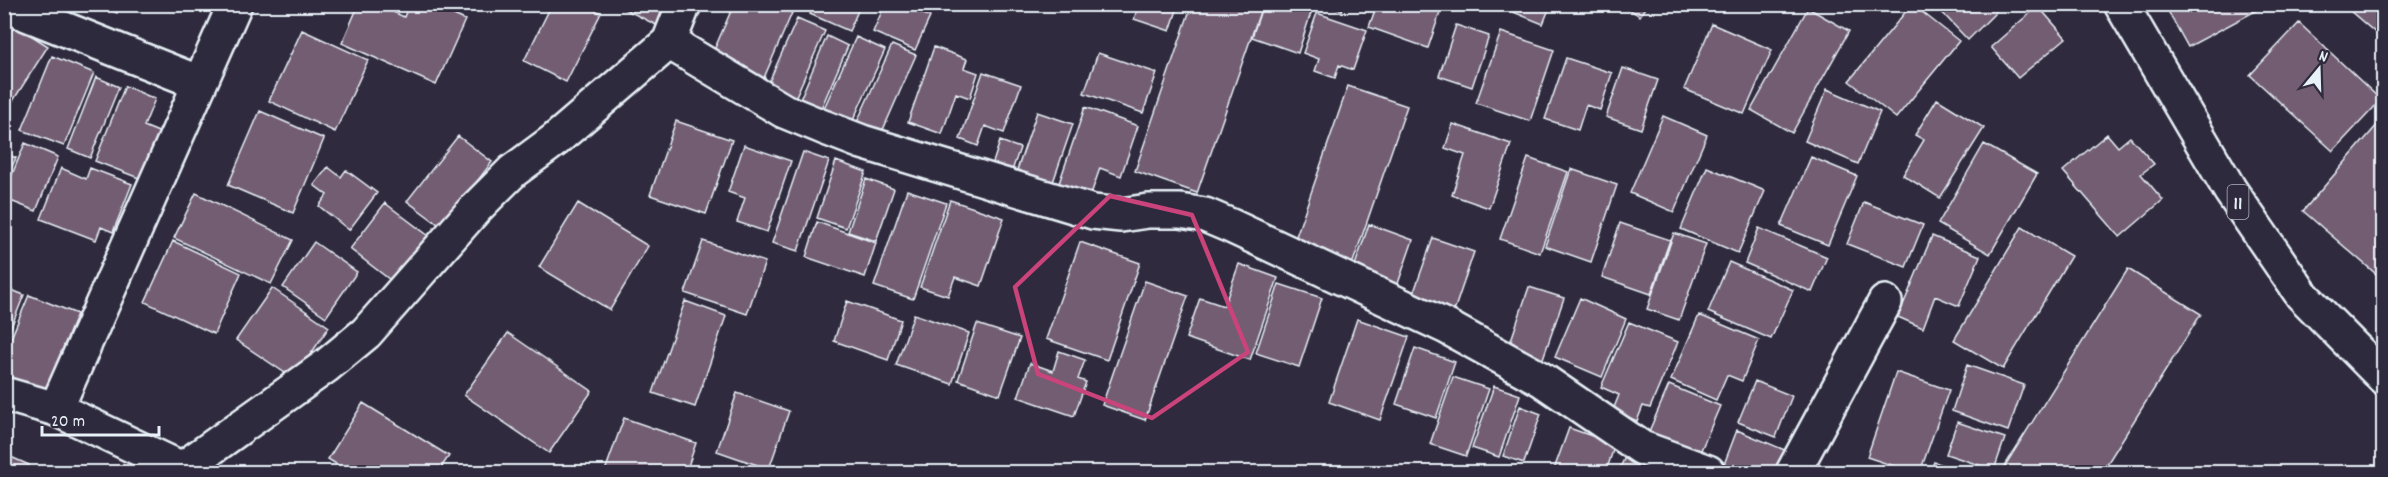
<svg xmlns="http://www.w3.org/2000/svg" width="2388" height="477" font-family="Dekko,sans-serif">
<style>
.building{fill:#735d72;stroke:#e8f1f8;stroke-width:1.5}
.lines{fill:none;stroke-linecap:round;stroke-linejoin:round}
.minor-casing{stroke:#e8f1f8;stroke-width:38}
.highway-casing{stroke:#e8f1f8;stroke-width:38}
.minor{stroke:#2f2a3d;stroke-width:33}
.highway{stroke:#2f2a3d;stroke-width:33}
.marked{fill:none;stroke:#ca437a;stroke-width:4.5;stroke-linejoin:round}
.labels{text-anchor:middle;stroke-width:6;stroke-linejoin:round;paint-order:stroke}
.shield{fill:#2f2a3d;stroke:#b0b5c0;stroke-width:1.5}
.shield-label{font-size:20px;font-weight:bold;fill:#e8f1f8}
</style>
<rect width="100%" height="100%" fill="#2f2a3d"/>
<filter id="ink" filterUnits="userSpaceOnUse"><feTurbulence type="fractalNoise" baseFrequency=".0167" numOctaves="2"/><feDisplacementMap in="SourceGraphic" scale="12" xChannelSelector="R" yChannelSelector="G"/><feConvolveMatrix kernelMatrix="1 2 1 2 8 2 1 2 1" color-interpolation-filters="sRGB"/></filter>
<g filter="url(#ink)">
<path class="building" d="M96 4H120L117 13Z
M359 4H376L404 17 409 4H429L465 20 436 85 342 43Z
M552 4H584L601 13 566 82 524 61Z
M615 4H677L664 29Z
M734 4H772L792 13 760 87 708 64Z
M814 4H861L849 31 810 14Z
M885 4H902L930 17 915 50 873 32Z
M1139 4H1179L1170 31 1134 19Z
M1192 4 1262 6 1197 193 1135 171Z
M1263 4H1296L1312 10 1298 53 1252 37Z
M1324 4H1344L1342 11Z
M1377 4H1443L1428 48 1369 27Z
M1514 4H1551L1543 24 1511 11Z
M1620 4H1647L1640 16Z
M1912 4 1959 41 1896 118 1849 81Z
M1934 4H1989L1996 12 1968 40Z
M2176 4H2264L2265 6 2188 47 2167 9Z
M2342 4H2384V40Z
M2038 6 2066 38 2018 78 1991 47Z
M1808 8 1849 31 1792 133 1751 110Z
M1317 13 1367 30 1353 70 1339 65 1335 78 1315 71 1319 59 1303 53Z
M797 19 825 31 792 105 764 93Z
M2299 23 2381 100 2333 151 2250 75Z
M1712 24 1772 50 1744 114 1684 89Z
M15 25 48 46 4 115V42Z
M1456 25 1489 36 1472 87 1439 76Z
M302 30 368 60 335 132 269 101Z
M1501 32 1554 50 1530 121 1476 103Z
M827 36 848 46 819 113 798 104Z
M856 37 885 50 849 129 820 117Z
M892 45 916 55 882 132 857 122Z
M934 47 967 59 964 68 978 73 970 98 956 93 942 134 908 122Z
M1098 53 1157 73 1143 113 1084 93Z
M52 56 94 73 64 146 22 130Z
M1566 58 1612 73 1600 110 1586 105 1578 130 1545 119Z
M1623 68 1658 80 1641 129 1606 117Z
M983 72 1021 85 1004 133 985 126 978 146 960 139Z
M96 77 119 87 90 158 68 149Z
M125 86 155 99 144 126 168 136 149 182 95 161Z
M1348 86 1407 106 1351 268 1292 248Z
M1827 89 1880 112 1858 164 1805 141Z
M1937 99 1984 128 1940 198 1903 175 1924 140 1915 135Z
M1085 107 1138 126 1121 176 1100 168 1088 203 1056 192Z
M260 111 324 139 293 213 228 185Z
M1037 112 1073 124 1053 182 1017 170Z
M1663 116 1707 135 1674 212 1630 193Z
M2384 117V280H2383L2303 211Z
M676 121 732 140 706 214 650 195Z
M1453 124 1511 144 1489 208 1452 195 1465 155 1445 148Z
M2107 134 2118 147 2130 137 2154 164 2141 174 2163 200 2120 237 2063 171Z
M458 136 492 162 442 227 407 201Z
M1000 141 1020 148 1007 185 988 178Z
M25 143 58 157 36 211 8 200 4 208V194Z
M1984 144 2037 174 1990 254 1938 224Z
M744 145 791 161 767 232 737 222 745 198 728 192Z
M803 152 829 161 798 251 772 243Z
M4 153 16 158 4 184Z
M1811 157 1857 176 1828 245 1781 226Z
M1528 158 1568 172 1540 253 1500 239Z
M836 161 866 172 846 228 817 218Z
M328 167 341 177 346 170 377 193 349 230 319 206 327 195 314 185Z
M1707 167 1765 191 1738 253 1681 229Z
M61 168 86 179 90 168 132 184 113 232 101 227 96 240 41 219Z
M1571 169 1617 185 1591 262 1545 246Z
M866 179 894 189 876 241 848 232Z
M907 190 946 203 913 299 874 286Z
M196 193 293 240 271 284 174 238Z
M950 200 1004 218 981 286 955 277 948 296 920 287Z
M1864 202 1923 225 1906 267 1847 244Z
M385 203 438 243 402 289 350 249Z
M578 203 648 246 610 310 539 267Z
M817 222 876 243 865 277 806 257Z
M1620 223 1670 240 1651 294 1602 277Z
M1369 224 1413 240 1394 295 1350 280Z
M2022 227 2071 256 2003 369 1954 340Z
M1759 228 1827 257 1812 292 1745 263Z
M1674 233 1706 244 1679 320 1647 309Z
M1932 236 1980 256 1959 306 1935 296 1923 328 1898 317Z
M1433 238 1474 252 1452 317 1410 303Z
M173 241 241 273 214 334 145 302Z
M703 241 765 262 747 314 685 293Z
M314 242 357 272 326 317 283 287Z
M1080 242 1140 263 1107 360 1046 339Z
M1729 262 1793 290 1771 339 1708 312Z
M1239 264 1278 278 1250 360 1186 338 1200 298 1224 306Z
M2128 269 2201 314 2102 472H2001Z
M1145 281 1188 296 1145 420 1102 405Z
M1279 284 1322 298 1299 367 1256 353Z
M4 287 24 295 4 345Z
M1529 287 1564 298 1540 367 1506 355Z
M272 288 329 327 294 379 236 340Z
M29 295 77 314 43 397 4 381V355Z
M1580 298 1626 319 1602 377 1555 357Z
M685 301 726 316 695 407 653 393Z
M847 301 901 320 888 360 834 341Z
M914 314 969 333 952 384 896 365Z
M1699 315 1759 340 1742 381 1727 375 1716 400 1671 380Z
M1357 319 1409 337 1380 420 1329 402Z
M1629 322 1678 342 1650 408 1643 406 1637 421 1613 410 1619 395 1601 387Z
M977 324 1020 338 1000 395 958 380Z
M508 333 592 391 549 453 464 395Z
M1415 348 1455 362 1436 418 1396 404Z
M1059 351 1085 360 1078 379 1086 382 1074 416 1018 397 1030 363 1053 371Z
M1967 365 2024 385 2008 431 1952 411Z
M1896 372 1949 390 1920 472H1912L1867 457Z
M1453 377 1489 389 1466 456 1430 444Z
M1755 381 1792 396 1776 437 1738 422Z
M1669 385 1720 406 1698 457 1644 443Z
M1494 386 1520 395 1499 457 1472 448Z
M737 393 789 411 769 469 717 451Z
M363 403 449 456 438 472H349L328 459Z
M1520 406 1541 414 1524 463 1503 456Z
M624 418 696 443 686 472H666L655 469 654 472 605 471Z
M1957 422 2005 438 1994 470 1946 454Z
M1569 428 1615 444 1606 472H1553Z
M1737 430 1794 454 1786 472H1737L1723 467Z
M4 454 29 465 26 472H4Z
M1625 457 1659 472H1618Z
M1934 462 1966 472H1930Z"/>
<g class="lines">
<defs>
<path id="minor" d="M24 13 200 83
M669 42 784 111 823 127 862 142 1093 212 1121 215 1148 211H1180L1205 215 1231 226 1447 327 1541 379 1642 448 1708 472
M4 394 56 409 182 469
M56 409 235 4
M182 469 326 366 366 333 475 209 513 171 555 140 669 42 684 4
M1793 472 1885 302"/>
<path id="highway" d="M2121 4 2230 190 2302 295 2384 378"/>
</defs>
<use href="#minor" class="minor-casing"/>
<use href="#highway" class="highway-casing"/>
<use href="#minor" class="minor"/>
<use href="#highway" class="highway"/>
</g>
</g>
<path class="marked" d="M1110 196 1192 215 1248 352 1152 418 1038 374 1015 287Z"/>
<g class="labels">
<rect class="shield" x="2227.5" y="185" width="21" height="34" rx="4.5"/>
<g class="shield-label">
<text x="2238" y="209">11</text>
</g>
</g>
<rect width="2388" height="477" fill="none" stroke="#2f2a3d" stroke-width="24"/>
<rect x="12" y="12" width="2364" height="453" fill="none" stroke="#e8f1f8" stroke-width="2" filter="url(#ink)"/>
<g transform="translate(2319 69) rotate(19)" stroke="#2f2a3d" stroke-width="4.5" paint-order="stroke">
<path d="M0-4.5L10 22L0 15L-10 22Z" fill="#e8f1f8"/>
<text y="-9" font-size="16" font-weight="bold" text-anchor="middle" fill="#e8f1f8">N</text>
</g>
<path d="M42 426v9h117v-9" fill="none" stroke="#e8f1f8" stroke-width="3"/>
<text x="51" y="426" font-size="18" fill="#e8f1f8" stroke="#2f2a3d" stroke-width="4.5" paint-order="stroke">20 m</text>
</svg>
